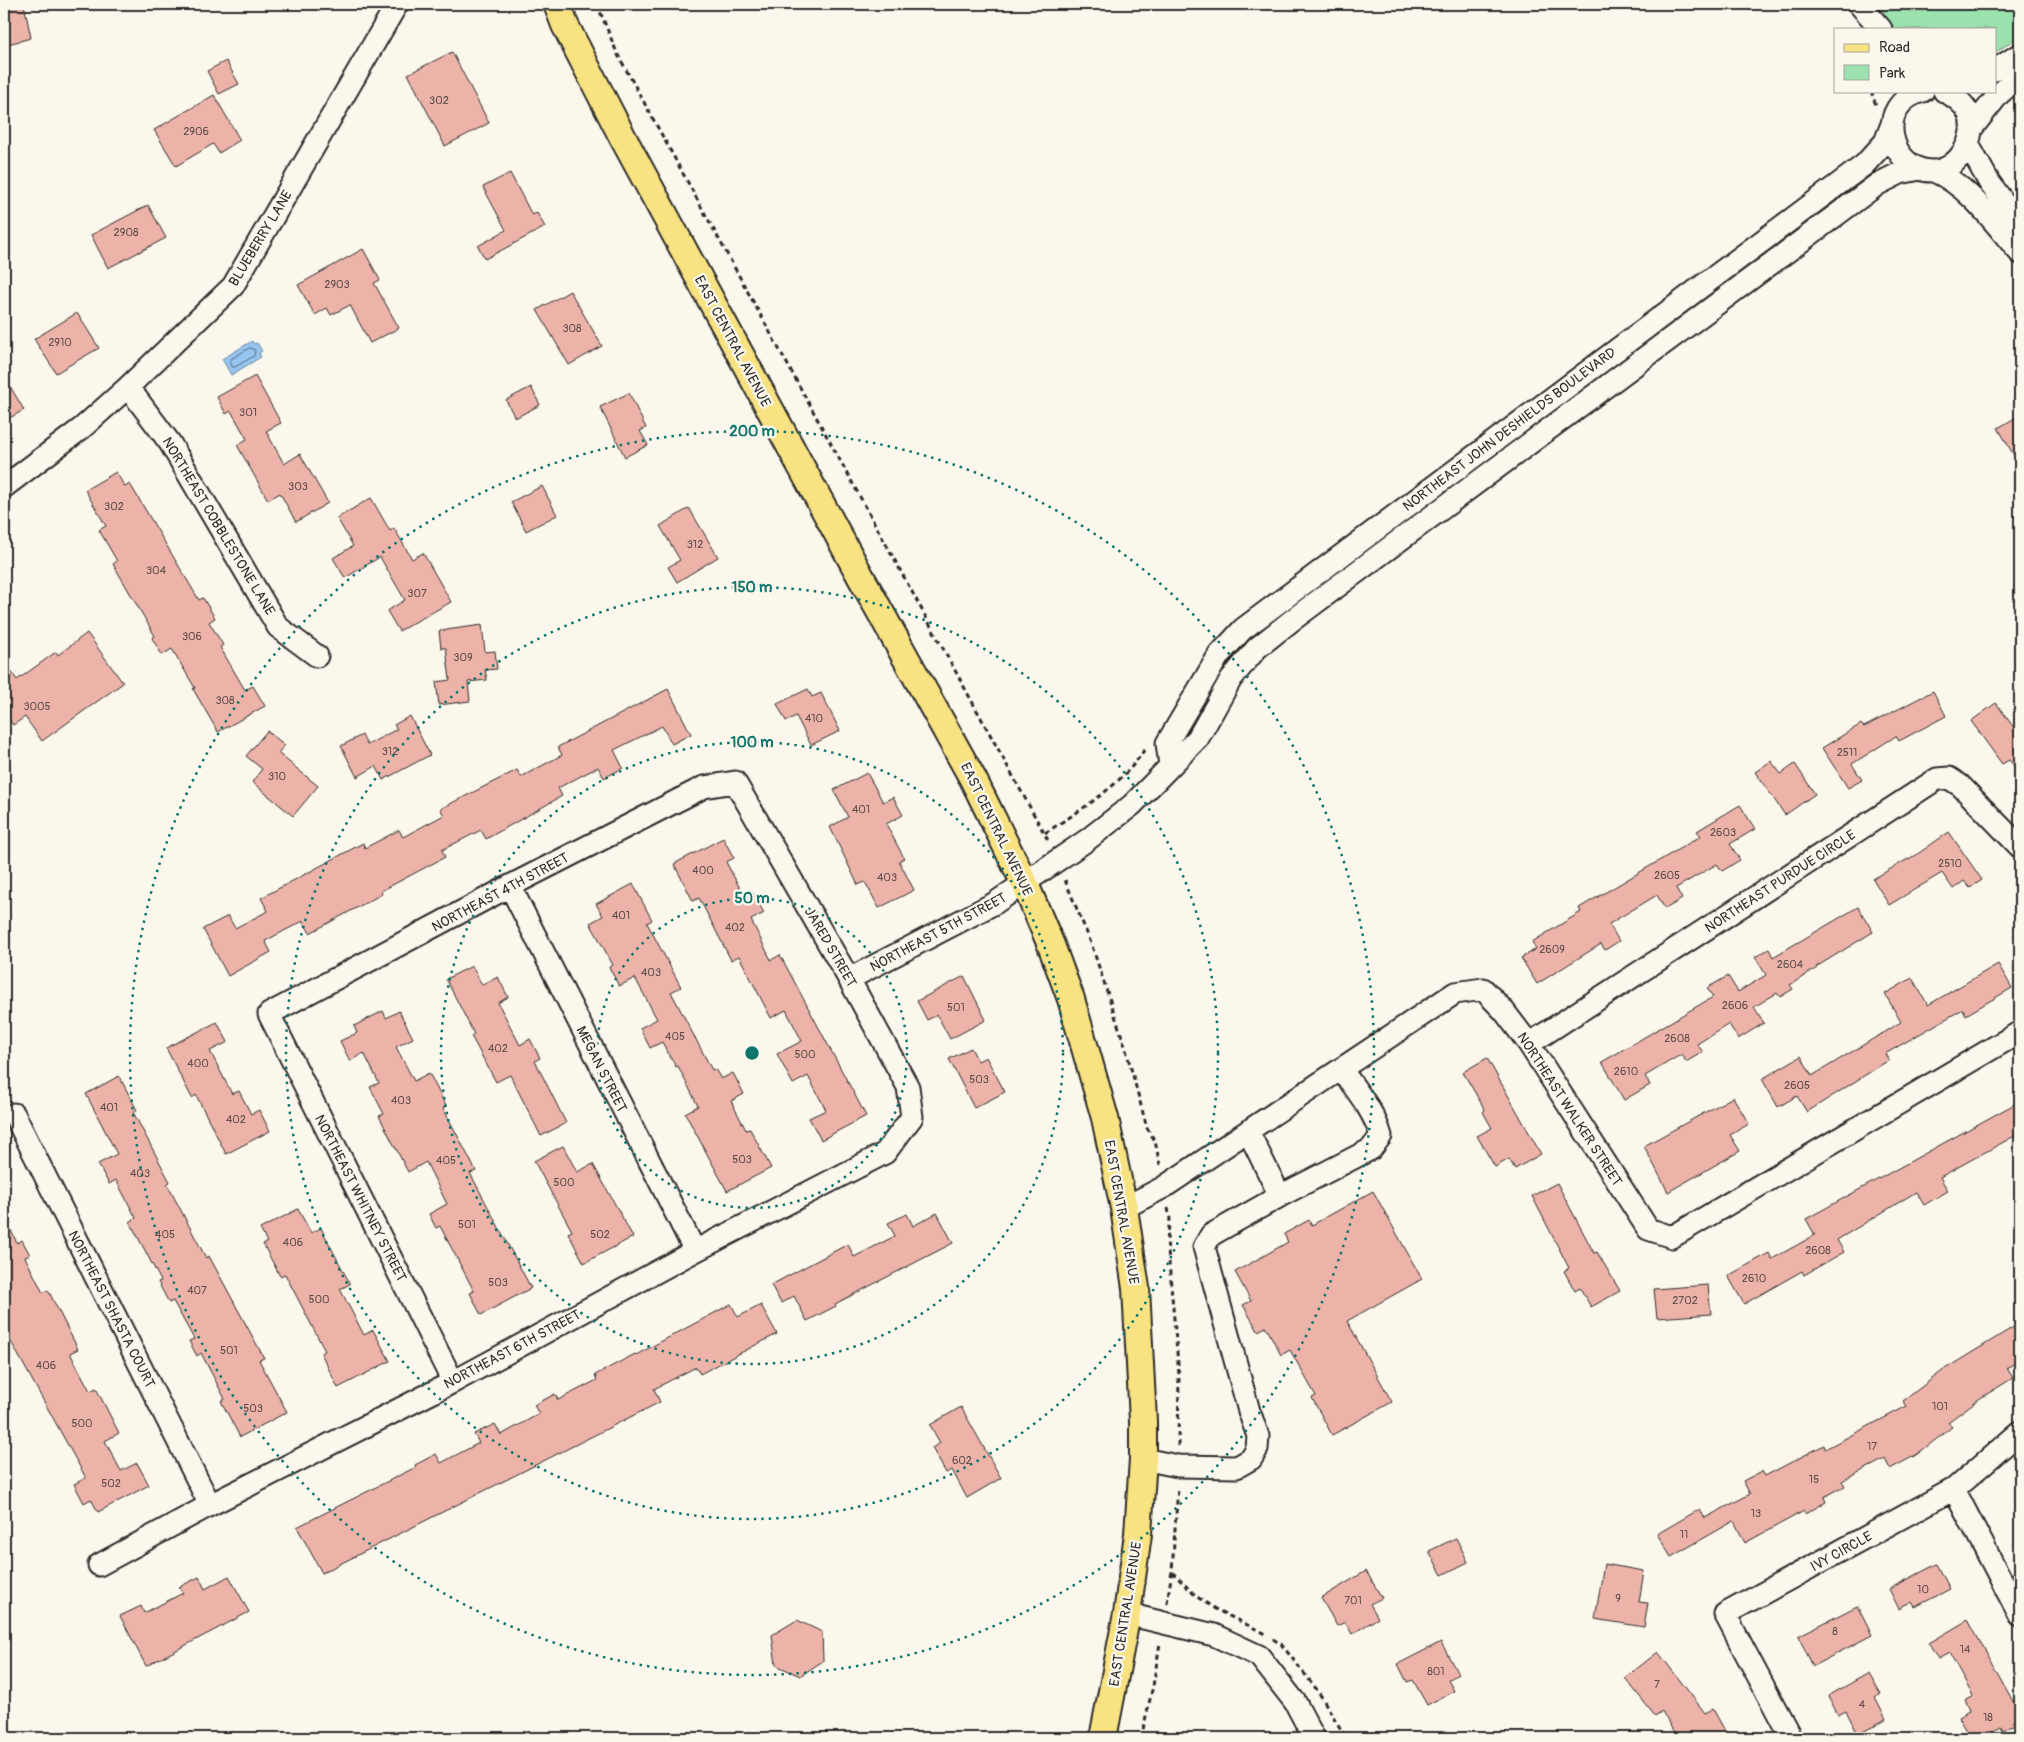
<svg xmlns="http://www.w3.org/2000/svg" width="2024" height="1742" font-family="Pangolin,sans-serif">
<style>
.green{fill:#9ce2ae;stroke:#64866c}
.water{fill:#96c5f1;stroke:#6b87a2}
.lines{fill:none;stroke-linecap:round;stroke-linejoin:round}
.shore{stroke:#56697a;stroke-width:1}
.building{fill:#edb3a9;stroke:#2b2b2b}
.minor-casing{stroke:#2b2b2b;stroke-width:25}
.major-casing{stroke:#2b2b2b;stroke-width:30}
.path{stroke:#2b2b2b;stroke-width:3;stroke-dasharray:5 4;stroke-linecap:butt}
.minor{stroke:#fbf7ec;stroke-width:21}
.major{stroke:#f8e281;stroke-width:26}
.ring{fill:none;stroke:#0f766e;stroke-width:2.5;stroke-dasharray:2.5 5}
.labels{text-anchor:middle;stroke-width:4.5;stroke-linejoin:round;paint-order:stroke}
.number-label{font-size:11px;fill:#5c4d4a}
.street-label{font-size:14px;fill:#2b2b2b;stroke:#fbf7ec}
.centre{fill:#0f766e;stroke:#fbf7ec;stroke-width:2.5}
.ring-label{font-size:15px;text-anchor:middle;font-weight:bold;fill:#0f766e;stroke:#fbf7ec;stroke-width:4.5;stroke-linejoin:round;paint-order:stroke}
</style>
<rect width="100%" height="100%" fill="#fbf7ec"/>
<filter id="ink" filterUnits="userSpaceOnUse"><feTurbulence type="fractalNoise" baseFrequency=".02" numOctaves="2"/><feDisplacementMap in="SourceGraphic" scale="10" xChannelSelector="R" yChannelSelector="G"/><feConvolveMatrix kernelMatrix="1 2 1 2 8 2 1 2 1" color-interpolation-filters="sRGB"/></filter>
<g filter="url(#ink)">
<path class="green" d="M1880 4H2020V35L1995 53V29H1893Z"/>
<path class="water" d="M252 341 254 344 257 343 262 351 259 353 261 357 231 375 222 359Z"/>
<g class="lines">
<path class="shore" d="M250 348 255 350 254 356 235 367H232L230 360Z"/>
</g>
<path class="building" d="M4 4H24L31 38 4 45Z
M452 52 489 123 445 146 408 74Z
M226 61 239 84 219 94 207 71Z
M214 95 240 140 219 153 213 144 176 166 154 130Z
M510 173 532 215 537 213 545 227 485 259 478 246 506 230 483 187Z
M148 205 166 238 108 268 91 235Z
M363 249 380 280 374 283 399 328 370 343 350 305 331 315 327 308 315 315 298 285Z
M570 291 602 346 569 365 537 310Z
M77 313 99 348 56 373 34 339Z
M4 376 24 410 4 421Z
M255 376 281 423 266 431 284 464 300 454 328 503 296 522 280 493 268 500 237 445 247 439 231 411 226 414 217 397Z
M531 387 540 405 515 418 506 400Z
M629 393 646 428 640 431 648 445 625 457 600 407Z
M2020 415V466L1998 428Z
M116 472 125 487 130 484 199 600 203 598 215 618 209 622 223 645 220 647 245 690 253 686 265 706 218 732 193 689 195 688 172 649 162 655 152 638 155 636 113 564 117 561 99 530 106 526 85 490Z
M542 486 557 515 526 531 511 502Z
M371 498 390 531 394 528 412 559 423 553 451 602 399 631 387 611 405 600 380 557 345 578 333 558 353 546 337 518Z
M689 508 718 557 677 582 668 567 680 560 660 526Z
M482 625 485 652 495 651 497 669 485 670 487 680 468 682 470 701 439 705 436 682 450 680 446 648H441L439 631Z
M87 633 123 683 42 741 25 717 13 725 4 712V661L17 680 56 652 58 655Z
M668 689 691 734 672 744 662 726 614 750 623 768 604 778 598 767 558 788 562 796 486 839 481 830 442 850 445 857 381 891 382 894 310 933 303 921 265 941 271 952 228 976 203 929 228 916 235 928 268 911 261 898 363 843 365 848 399 830 403 837 444 815 440 809 517 770 521 777 562 755 558 747Z
M808 689 812 697 821 693 840 731 811 745 796 716 786 721 777 704Z
M1933 691 1946 716 1899 741 1896 736 1852 764 1862 780 1848 788 1822 748 1861 724 1864 727Z
M1996 703 2020 736V773L2009 760 2002 764 1971 721Z
M410 716 430 755 383 780 376 766 357 777 341 746 362 735 367 745 397 729 394 725Z
M267 731 285 745 278 753 318 786 293 816 252 782 262 769 246 756Z
M1771 761 1781 774 1795 764 1815 794 1785 815 1755 772Z
M867 773 883 802 893 797 903 815 886 824 904 858 899 861 914 890 879 908 865 882 858 885 830 827 848 817 834 790Z
M1740 805 1755 829 1730 844 1740 860 1722 871 1717 864 1676 888 1682 899 1665 909 1657 895 1609 924 1619 941 1605 950 1601 944 1537 984 1521 958 1536 949 1532 942 1581 912 1579 908 1701 836 1697 831Z
M1949 832 1982 880 1970 888 1964 881 1953 889 1942 873 1889 905 1873 879 1908 859 1909 860Z
M723 838 734 858 726 862 744 896 752 892 764 913 751 920 771 960 780 955 866 1116 821 1140 809 1118 826 1110 808 1076 793 1084 777 1054 802 1041 786 1010 771 1018 739 956 731 960 699 898 693 901 674 864Z
M633 884 652 920 647 923 681 987 671 992 712 1070 715 1069 721 1079 733 1073 744 1094 731 1101 746 1130 750 1129 771 1168 727 1191 685 1113 698 1106 678 1066 676 1067 662 1042 650 1048 640 1028 657 1019 635 978 619 986 609 967 613 965 590 923 603 916 596 904Z
M1858 907 1873 932 1816 967 1817 968 1790 985 1793 989 1780 997 1777 993 1754 1007 1764 1023 1738 1039 1729 1024 1697 1044 1703 1052 1686 1062 1682 1054 1645 1076 1650 1085 1624 1100 1602 1062 1713 997 1707 988 1728 976 1738 992 1766 975 1755 957 1769 949 1773 957Z
M1998 964 2012 988 1966 1015 1963 1009 1885 1054 1889 1060 1807 1112 1797 1096 1778 1107 1762 1079 1801 1056 1812 1076 1901 1022 1885 994 1912 978 1928 1005Z
M472 966 482 985 498 977 508 997 498 1003 520 1045 530 1039 540 1058 535 1061 566 1123 541 1136 510 1075 496 1082 471 1036 474 1034 446 979Z
M964 976 986 1020 950 1039 937 1015 927 1020 917 1001Z
M383 1011 386 1018 399 1011 413 1038 396 1047 414 1081 429 1073 446 1106 443 1108 476 1171 470 1173 531 1288 481 1315 470 1293 474 1291 440 1226 436 1228 429 1214 447 1204 426 1162 408 1172 379 1116 384 1114 370 1087 379 1083 364 1053 350 1061 340 1041 357 1033 354 1026Z
M217 1022 228 1042 210 1051 232 1094 239 1091 251 1114 259 1110 270 1131 226 1154 196 1095 192 1098 166 1048Z
M971 1048 978 1061 986 1057 1005 1092 974 1108 949 1059Z
M1487 1058 1541 1154 1515 1169 1509 1159 1495 1167 1477 1136 1492 1128 1483 1112 1485 1110 1463 1072Z
M119 1076 137 1110 133 1112 170 1182 167 1184 206 1258 209 1256 264 1358 259 1360 287 1412 240 1437 221 1401 225 1399 201 1353 197 1356 189 1341 194 1339 173 1301 169 1303 158 1282 161 1281 130 1222 136 1218 116 1180 109 1184 98 1164 117 1154 86 1094Z
M1733 1097 1749 1124 1730 1135 1740 1151 1668 1192 1644 1146Z
M2020 1101V1133L1940 1177 1948 1191 1924 1205 1916 1192 1837 1240 1844 1252 1804 1275 1802 1271 1744 1304 1728 1276 1769 1253 1772 1259 1815 1235 1806 1219Z
M563 1146 577 1172 593 1164 633 1237 584 1263 568 1233 572 1231 534 1161Z
M1557 1183 1594 1253 1597 1252 1620 1291 1591 1307 1580 1288 1575 1291 1564 1271 1569 1268 1532 1196Z
M1373 1191 1422 1279 1347 1321 1392 1402 1332 1435 1312 1398 1316 1396 1290 1350 1281 1355 1266 1327 1258 1331 1243 1305 1251 1301 1235 1272 1288 1242 1284 1234 1309 1220 1312 1225Z
M298 1209 311 1233 321 1228 350 1284 340 1289 364 1335 373 1330 390 1361 338 1388 321 1353 325 1351 285 1274 280 1276 263 1244 267 1242 260 1229Z
M937 1213 953 1243 835 1304 836 1306 807 1321 794 1296 781 1303 771 1285 848 1244 854 1257 895 1236 888 1223 907 1214 913 1226Z
M4 1216 17 1243 22 1240 30 1255 25 1257 43 1293 48 1290 78 1349 70 1353 90 1391 96 1388 119 1433 105 1441 121 1471 137 1463 149 1485 98 1512 91 1499 84 1503 74 1484 86 1478 4 1329Z
M1708 1285 1711 1314 1657 1318 1654 1289Z
M731 1304 738 1317 761 1305 777 1334 700 1374 696 1367 654 1389 660 1402 322 1573 297 1527 416 1467 415 1465 436 1454 441 1463 479 1443 474 1434 495 1424 501 1435 539 1414 534 1405 555 1394 558 1400 597 1380 595 1375 635 1354 636 1355Z
M2020 1323V1360L2007 1368 2013 1378 1979 1399 1948 1422 1952 1427 1916 1455 1890 1469 1885 1459 1842 1481 1845 1486 1824 1497 1826 1502 1805 1514 1804 1511 1745 1543 1734 1521 1671 1557 1657 1534 1700 1509 1705 1518 1750 1494 1743 1481 1762 1471 1765 1476 1824 1445 1825 1449 1907 1406 1903 1401 1945 1369Z
M961 1407 1001 1478 967 1498 952 1470 946 1473 932 1448 940 1443 930 1425Z
M1456 1538 1468 1562 1442 1575 1429 1551Z
M1604 1564 1644 1571 1639 1602 1648 1603 1644 1627 1595 1619Z
M1937 1564 1950 1589 1915 1607 1912 1602 1899 1609 1889 1589Z
M1366 1571 1382 1598 1370 1604 1378 1618 1352 1634 1345 1622 1337 1626 1321 1598Z
M229 1576 249 1612 146 1666 120 1616 141 1606 144 1613 183 1593 179 1587 199 1577 205 1589Z
M1857 1606 1872 1635 1813 1666 1798 1636Z
M797 1620 822 1632 823 1661 800 1676 776 1665 772 1635Z
M1968 1620 2020 1714V1722L2003 1731 2001 1727 1981 1738H1970L1958 1717 1969 1711 1964 1701 1973 1696 1949 1653 1938 1659 1929 1643Z
M1441 1642 1458 1674 1448 1680 1454 1691 1427 1705 1413 1680 1407 1682 1398 1664Z
M1658 1652 1705 1713 1713 1709 1729 1738H1677L1662 1711 1655 1716 1625 1678Z
M1869 1673 1881 1694 1875 1698 1886 1719 1858 1734 1846 1711 1838 1715 1828 1696Z"/>
<g class="lines">
<defs>
<path id="minor" d="M1859 4 1881 29
M1995 70 2020 54
M1923 91C1872 104 1890 172 1933 171 1959 170 1978 137 1969 114 1964 103 1954 96 1944 91
M1972 128 1999 94 2020 76
M1968 144 1989 182 2020 225
M1934 171C1969 186 1995 224 2020 253
M128 387 170 443 278 627 317 656
M4 487 82 428 128 387 233 286 397 4
M1170 766 1167 743 1219 655 1243 629 1864 165 1885 142 1892 124
M510 886 695 1251
M849 979 995 903 1087 840 1132 805 1198 738 1231 679 1257 648 1291 621 1878 184 1900 173 1920 169
M1529 1044 1937 779 1949 778 1961 786 2020 847
M14 1114 210 1505
M1280 1196 1371 1149 1381 1136C1374 1111 1356 1090 1341 1069
M1124 1208 1164 1187 1455 993 1483 989 1504 1011 1529 1044 1648 1229 1672 1237 2020 1032
M1143 1459 1178 1466 1237 1467 1251 1459 1257 1449 1258 1436 1249 1411 1204 1247 1211 1235 1280 1196 1248 1131
M1954 1489 2020 1616
M99 1565 210 1505 453 1382 695 1251 885 1153 912 1117 908 1087 849 979 735 782 704 787 510 886 269 1014 453 1382
M1127 1614 1214 1635 1259 1656 1295 1702 1314 1738
M1791 1738 1725 1614 1954 1489 2020 1432"/>
<path id="major" d="M557 4 565 25 622 136 862 579 973 779 1025 884 1051 945 1071 999 1105 1118 1124 1208 1136 1288 1143 1421V1459L1138 1534 1127 1614 1103 1738"/>
</defs>
<use href="#minor" class="minor-casing"/>
<use href="#major" class="major-casing"/>
<path class="path" d="M597 4 617 53 1049 842
M1871 91 1876 105
M1045 833C1082 809 1123 785 1146 747
M1065 880 1091 943 1125 1046 1147 1128 1155 1141 1160 1165
M1168 1208 1170 1219 1167 1240 1179 1375 1178 1446
M1172 1572 1196 1596 1215 1609 1266 1634
M1167 1603 1172 1571 1178 1487
M1273 1639 1281 1644 1318 1691 1346 1738
M1141 1738 1153 1686 1160 1643"/>
<use href="#minor" class="minor"/>
<use href="#major" class="major"/>
</g>
</g>
<g class="ring">
<circle cx="752" cy="1053" r="155"/>
<circle cx="752" cy="1053" r="311"/>
<circle cx="752" cy="1053" r="466"/>
<circle cx="752" cy="1053" r="622"/>
</g>
<g class="labels">
<g class="number-label">
<text x="439" y="104">302</text>
<text x="196" y="135">2906</text>
<text x="126" y="236">2908</text>
<text x="337" y="288">2903</text>
<text x="572" y="332">308</text>
<text x="60" y="346">2910</text>
<text x="248" y="416">301</text>
<text x="298" y="490">303</text>
<text x="114" y="510">302</text>
<text x="695" y="548">312</text>
<text x="156" y="574">304</text>
<text x="417" y="597">307</text>
<text x="192" y="640">306</text>
<text x="463" y="661">309</text>
<text x="225" y="704">308</text>
<text x="37" y="710">3005</text>
<text x="814" y="722">410</text>
<text x="390" y="755">312</text>
<text x="1847" y="756">2511</text>
<text x="277" y="780">310</text>
<text x="861" y="813">401</text>
<text x="1723" y="836">2603</text>
<text x="1950" y="867">2510</text>
<text x="703" y="874">400</text>
<text x="1667" y="879">2605</text>
<text x="887" y="881">403</text>
<text x="621" y="919">401</text>
<text x="735" y="931">402</text>
<text x="1552" y="953">2609</text>
<text x="1790" y="968">2604</text>
<text x="651" y="976">403</text>
<text x="1735" y="1009">2606</text>
<text x="956" y="1011">501</text>
<text x="675" y="1040">405</text>
<text x="1677" y="1042">2608</text>
<text x="498" y="1052">402</text>
<text x="805" y="1058">500</text>
<text x="198" y="1067">400</text>
<text x="1626" y="1075">2610</text>
<text x="979" y="1083">503</text>
<text x="1797" y="1089">2605</text>
<text x="401" y="1104">403</text>
<text x="109" y="1111">401</text>
<text x="236" y="1123">402</text>
<text x="742" y="1163">503</text>
<text x="446" y="1164">405</text>
<text x="140" y="1177">403</text>
<text x="564" y="1186">500</text>
<text x="467" y="1228">501</text>
<text x="165" y="1238">405</text>
<text x="600" y="1238">502</text>
<text x="293" y="1246">406</text>
<text x="1818" y="1254">2608</text>
<text x="1754" y="1282">2610</text>
<text x="498" y="1286">503</text>
<text x="197" y="1294">407</text>
<text x="319" y="1303">500</text>
<text x="1685" y="1304">2702</text>
<text x="229" y="1354">501</text>
<text x="46" y="1369">406</text>
<text x="1940" y="1410">101</text>
<text x="253" y="1412">503</text>
<text x="82" y="1427">500</text>
<text x="1872" y="1450">17</text>
<text x="962" y="1464">602</text>
<text x="1814" y="1483">15</text>
<text x="111" y="1487">502</text>
<text x="1756" y="1517">13</text>
<text x="1684" y="1538">11</text>
<text x="1923" y="1593">10</text>
<text x="1618" y="1602">9</text>
<text x="1353" y="1604">701</text>
<text x="1835" y="1635">8</text>
<text x="1965" y="1653">14</text>
<text x="1436" y="1675">801</text>
<text x="1657" y="1688">7</text>
<text x="1862" y="1708">4</text>
<text x="1988" y="1721">18</text>
</g>
<g class="street-label">
<text transform="translate(260 238) rotate(-59)" y="5">BLUEBERRY LANE</text>
<text transform="translate(733 341) rotate(62)" y="5">EAST CENTRAL AVENUE</text>
<text transform="translate(1509 429) rotate(-37)" y="5">NORTHEAST JOHN DESHIELDS BOULEVARD</text>
<text transform="translate(219 526) rotate(59)" y="5">NORTHEAST COBBLESTONE LANE</text>
<text transform="translate(997 829) rotate(64)" y="5">EAST CENTRAL AVENUE</text>
<text transform="translate(1780 881) rotate(-33)" y="5">NORTHEAST PURDUE CIRCLE</text>
<text transform="translate(500 892) rotate(-28)" y="5">NORTHEAST 4TH STREET</text>
<text transform="translate(938 932) rotate(-28)" y="5">NORTHEAST 5TH STREET</text>
<text transform="translate(831 947) rotate(60)" y="5">JARED STREET</text>
<text transform="translate(602 1069) rotate(63)" y="5">MEGAN STREET</text>
<text transform="translate(1570 1109) rotate(57)" y="5">NORTHEAST WALKER STREET</text>
<text transform="translate(361 1198) rotate(63)" y="5">NORTHEAST WHITNEY STREET</text>
<text transform="translate(1122 1212) rotate(80)" y="5">EAST CENTRAL AVENUE</text>
<text transform="translate(112 1309) rotate(63)" y="5">NORTHEAST SHASTA COURT</text>
<text transform="translate(512 1349) rotate(-28)" y="5">NORTHEAST 6TH STREET</text>
<text transform="translate(1841 1551) rotate(-29)" y="5">IVY CIRCLE</text>
<text transform="translate(1125 1614) rotate(-81)" y="5">EAST CENTRAL AVENUE</text>
</g>
</g>
<circle cx="752" cy="1053" r="8" class="centre"/>
<g class="ring-label">
<text x="752" y="436">200 m</text>
<text x="752" y="592">150 m</text>
<text x="752" y="747">100 m</text>
<text x="752" y="903">50 m</text>
</g>
<rect width="2024" height="1742" fill="none" stroke="#fbf7ec" stroke-width="20"/>
<rect x="10" y="10" width="2004" height="1722" fill="none" stroke="#2b2b2b" stroke-width="2" filter="url(#ink)"/>
<rect x="1834" y="28" width="162" height="65" fill="#fbf7ec" stroke="#a8a59f"/>
<rect x="1844" y="44" width="25" height="8" fill="#f8e281" stroke="#a8a59f"/>
<text x="1879" y="52" font-size="15" fill="#2b2b2b">Road</text>
<rect x="1844" y="65" width="25" height="15" fill="#9ce2ae" stroke="#a8a59f"/>
<text x="1879" y="78" font-size="15" fill="#2b2b2b">Park</text>
</svg>
